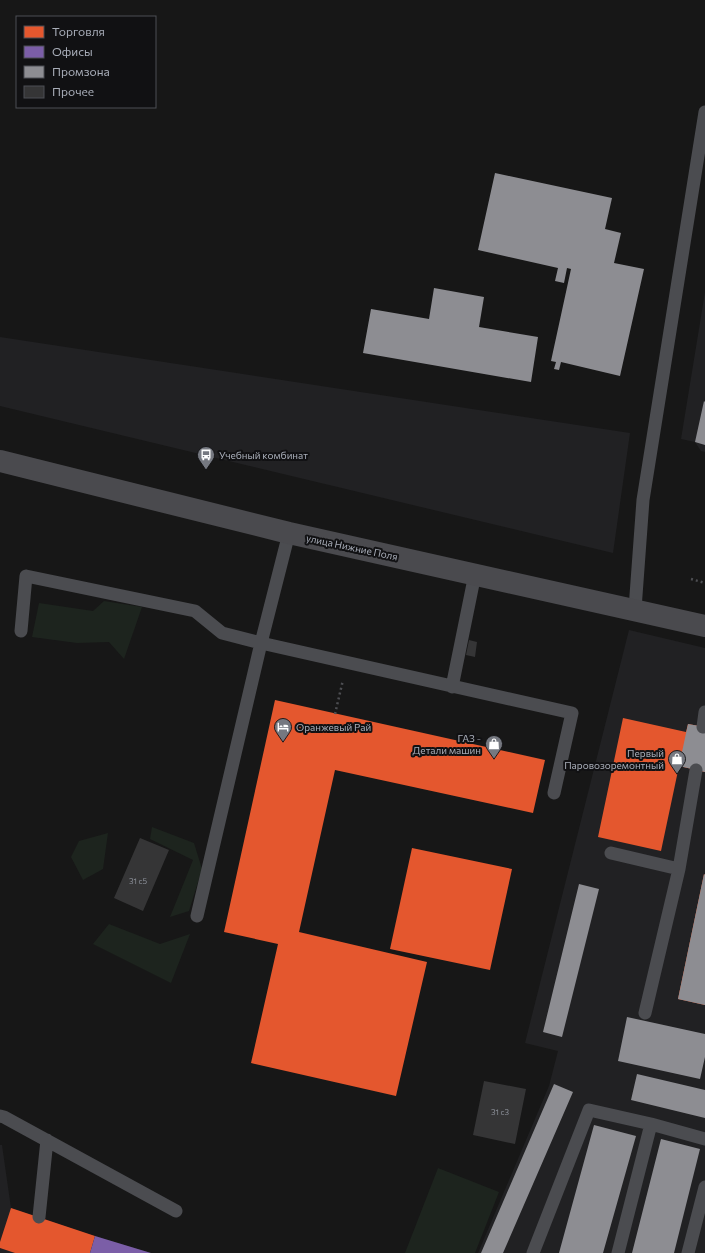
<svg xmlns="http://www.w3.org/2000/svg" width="705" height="1253" font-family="Commissioner,sans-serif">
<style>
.built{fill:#212123}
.green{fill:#1d241e}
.shops{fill:#e4572e}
.offices{fill:#7b5ea7}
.industry{fill:#8d8d92}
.building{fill:#353536}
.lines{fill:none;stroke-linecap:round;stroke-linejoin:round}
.path{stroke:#4d4e52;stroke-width:2.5;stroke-dasharray:2 3;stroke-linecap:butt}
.lane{stroke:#4b4c50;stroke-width:13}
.secondary{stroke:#4a4a4e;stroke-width:22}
.labels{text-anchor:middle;stroke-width:4;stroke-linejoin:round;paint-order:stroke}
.number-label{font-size:8px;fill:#8b8f98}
.poi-label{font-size:10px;fill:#a8adb8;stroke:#111113;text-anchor:start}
.street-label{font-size:10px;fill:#a8adb8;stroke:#111113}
</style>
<rect width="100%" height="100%" fill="#171717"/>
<path class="built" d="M705 292V452L701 451 695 442 681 439Z
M0 337 630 433 613 553 0 406Z
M629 630 705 648V1253H478L549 1086 558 1051 525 1043Z
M0 1145H2L11 1208 85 1233 151 1253H0Z"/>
<path class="green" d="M104 601 142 607 124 659 109 642 77 643 32 637 39 603 93 611Z
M152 827 194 843 202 869 189 911 170 917 193 860 150 839Z
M108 833 103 869 83 880 71 857 79 841Z
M109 924 160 944 190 934 171 983 93 944Z
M438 1168 499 1192 475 1253H405Z"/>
<path class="shops" d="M275 700 545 760 533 813 335 770 299 932 427 962 396 1096 251 1063 278 944 224 932Z
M623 718 686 732 688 724 705 727V772L679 766 661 851 598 837Z
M412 848 512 869 490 970 390 949Z
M704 874 705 875V1005L678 999Z
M11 1208 95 1236 90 1253H15L0 1248V1242Z"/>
<path class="offices" d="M95 1236 151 1253H90Z"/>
<path class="industry" d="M495 173 612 198 605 229 621 233 614 263 644 269 620 376 561 362 559 370 554 369 556 362 551 361 571 269 567 268 564 283 555 281 558 268 478 250Z
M434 288 484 297 479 327 538 337 531 382 363 353 371 309 429 319Z
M704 401 705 402V445L695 442Z
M688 724 705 727V772L679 766Z
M704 874 705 875V1005L678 999Z
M579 884 599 889 562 1037 543 1032Z
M627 1017 705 1034V1057L700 1079 618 1061Z
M637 1074 705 1090V1118L631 1100Z
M554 1084 573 1092 503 1253H481Z
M594 1125 636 1136 603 1253H559Z
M661 1139 700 1149 674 1253H632Z"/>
<path class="building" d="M469 640 477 642 475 657 466 655Z
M140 838 169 850 143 911 114 898Z
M484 1081 526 1089 515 1144 473 1135Z"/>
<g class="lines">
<path class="path" d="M691 579 705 583
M335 714 343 680"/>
<path class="lane" d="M289 533 261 643 572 713 554 793
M635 609 643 500 705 112
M21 631 26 576 195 611 222 633 261 643 197 916
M452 687 475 574
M703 727 705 712
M611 853 679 869
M645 1013 679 869 696 770
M0 1116 4 1117 176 1211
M39 1217 47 1140
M533 1253 589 1110 651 1124 705 1139
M618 1253 651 1124
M688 1253 705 1187"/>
<path class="secondary" d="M0 461 289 533 705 626"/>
</g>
<defs>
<symbol id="bus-pin" viewBox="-11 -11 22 30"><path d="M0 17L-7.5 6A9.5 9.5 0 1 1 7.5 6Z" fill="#757880" stroke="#111113"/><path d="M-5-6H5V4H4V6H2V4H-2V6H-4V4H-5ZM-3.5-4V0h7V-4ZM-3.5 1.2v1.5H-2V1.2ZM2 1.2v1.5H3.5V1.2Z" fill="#fff"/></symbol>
<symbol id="hotel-pin" viewBox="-11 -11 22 30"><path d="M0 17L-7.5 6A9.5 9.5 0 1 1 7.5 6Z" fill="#757880" stroke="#111113"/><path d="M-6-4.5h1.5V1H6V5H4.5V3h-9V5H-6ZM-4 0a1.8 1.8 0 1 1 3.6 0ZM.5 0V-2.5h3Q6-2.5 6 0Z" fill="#fff"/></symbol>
<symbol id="shop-pin" viewBox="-11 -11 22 30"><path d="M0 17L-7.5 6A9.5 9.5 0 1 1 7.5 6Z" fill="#757880" stroke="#111113"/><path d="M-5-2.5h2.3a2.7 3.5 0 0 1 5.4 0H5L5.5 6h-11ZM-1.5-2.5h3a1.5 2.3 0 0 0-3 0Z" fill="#fff"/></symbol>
</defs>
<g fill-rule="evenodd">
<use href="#bus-pin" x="196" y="445" width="20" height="27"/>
<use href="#hotel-pin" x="273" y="717" width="20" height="27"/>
<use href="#shop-pin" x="484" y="734" width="20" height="27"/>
<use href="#shop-pin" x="667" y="749" width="20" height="27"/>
</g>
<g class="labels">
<g class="number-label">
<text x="138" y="884">31 c5</text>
<text x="500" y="1115">31 c3</text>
</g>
<g class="poi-label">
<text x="219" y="459">Учебный комбинат</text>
<text x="296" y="731">Оранжевый Рай</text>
<text x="481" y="742" text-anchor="end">ГАЗ -<tspan x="481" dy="12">Детали машин</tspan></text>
<text x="664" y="757" text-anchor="end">Первый<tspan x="664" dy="12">Паровозоремонтный</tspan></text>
</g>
<g class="street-label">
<text transform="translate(352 547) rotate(12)" y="4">улица Нижние Поля</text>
</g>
</g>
<rect x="16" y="16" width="140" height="92" fill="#111113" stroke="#4d4f55"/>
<rect x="24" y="26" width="20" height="12" fill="#e4572e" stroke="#4d4f55"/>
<text x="52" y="36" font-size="12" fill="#a8adb8">Торговля</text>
<rect x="24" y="46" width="20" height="12" fill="#7b5ea7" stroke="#4d4f55"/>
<text x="52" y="56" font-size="12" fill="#a8adb8">Офисы</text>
<rect x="24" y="66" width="20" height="12" fill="#8d8d92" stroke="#4d4f55"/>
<text x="52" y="76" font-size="12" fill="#a8adb8">Промзона</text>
<rect x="24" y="86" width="20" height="12" fill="#353536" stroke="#4d4f55"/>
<text x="52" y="96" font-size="12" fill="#a8adb8">Прочее</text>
</svg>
